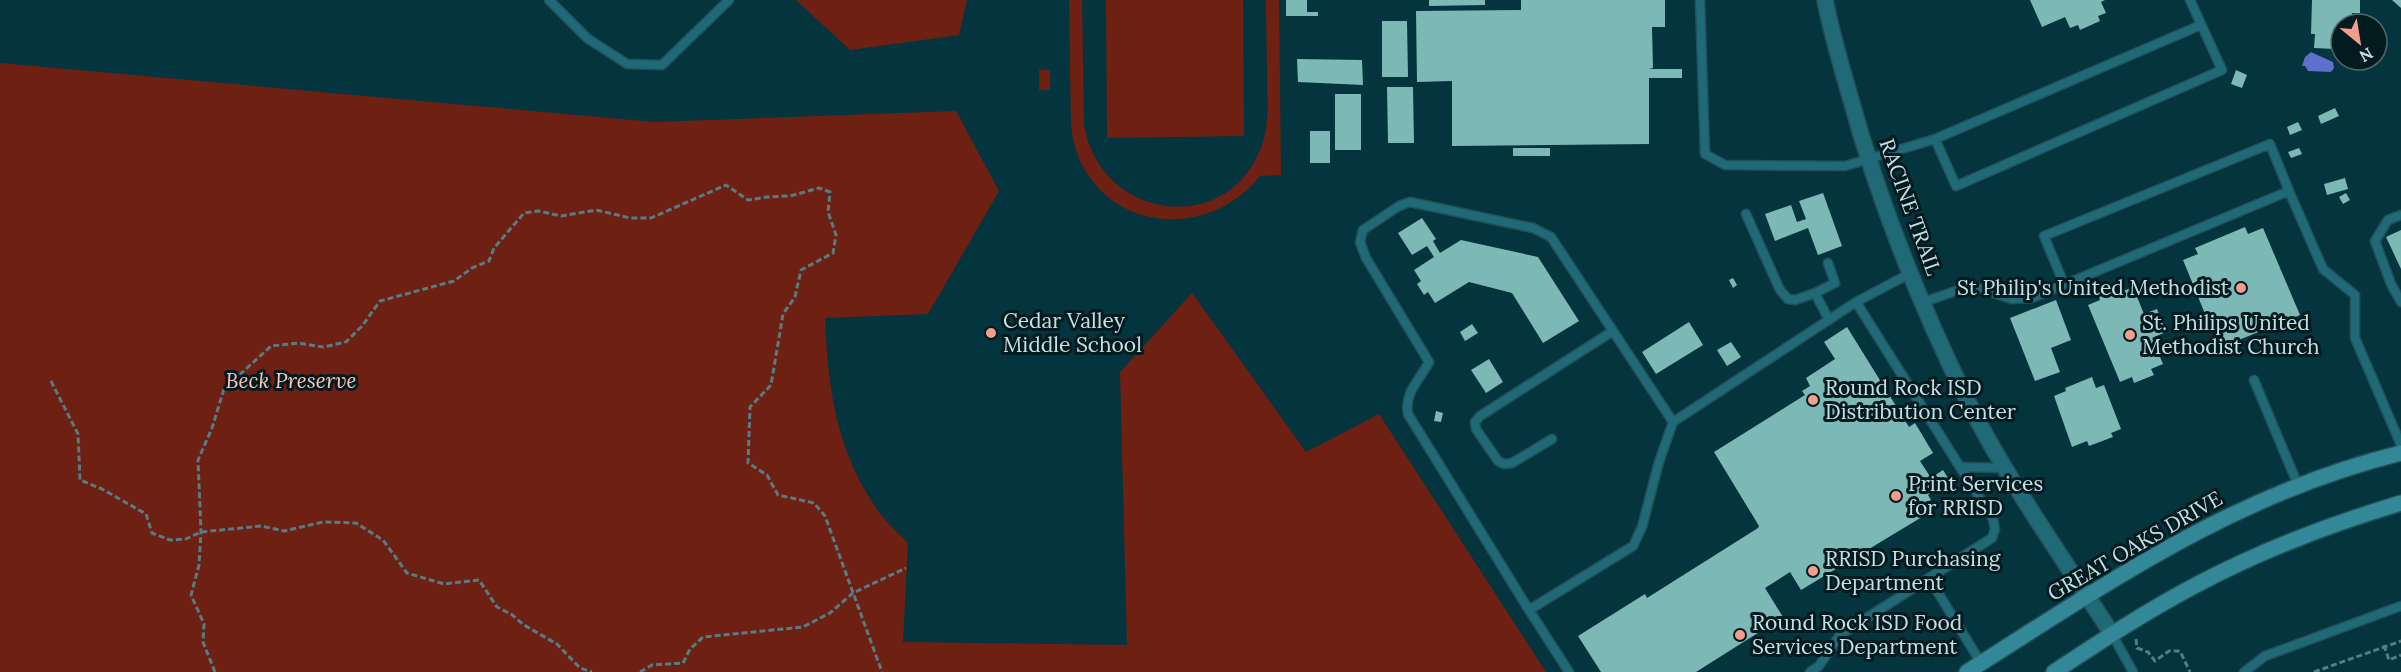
<svg xmlns="http://www.w3.org/2000/svg" width="2401" height="672" font-family="Lora,serif">
<style>
.green{fill:#6e2013}
.water{fill:#5c70cc}
.building{fill:#7cb9b6}
.lines{fill:none;stroke-linecap:round;stroke-linejoin:round}
.lane-casing{stroke:#235058;stroke-width:11}
.street-casing{stroke:#235058;stroke-width:18}
.secondary-casing{stroke:#235058;stroke-width:18}
.path{stroke:#567d85;stroke-width:3;stroke-dasharray:6 3;stroke-linecap:butt}
.lane{stroke:#206a78;stroke-width:8}
.street{stroke:#206a78;stroke-width:15}
.secondary{stroke:#338897;stroke-width:15}
.poi-dot{fill:#f49d8c;stroke:#031a1e;stroke-width:2}
.labels{text-anchor:middle;stroke-width:6;stroke-linejoin:round;paint-order:stroke}
.street-label{font-size:21px;fill:#c4e0e6;stroke:#031a1e}
.poi-label{font-size:21px;fill:#c4e0e6;stroke:#031a1e;text-anchor:start}
.park-label{font-size:21px;font-style:italic;fill:#ffc4b8;stroke:#031a1e}
</style>
<rect width="100%" height="100%" fill="#04343d"/>
<path class="green" d="M796 0H967L959 35 850 50Z
M1069 0H1082L1084 124C1098 218 1224 239 1260 150 1270 128 1267 102 1267 78 1267 52 1266 26 1266 0H1279L1281 175 1260 176C1210 239 1110 234 1078 156 1074 146 1072 135 1071 124Z
M1106 0H1243L1244 136 1107 138Z
M0 63 654 122 956 111 999 191 928 314 825 318C828 389 836 452 879 512 887 523 898 533 908 543L903 642 1127 645 1120 372 1192 293 1306 452 1379 414 1546 672H0Z
M1039 70H1050V90H1039Z"/>
<path class="water" d="M2311 52 2333 62 2334 68 2331 72 2308 71 2305 66H2302L2305 57Z"/>
<path class="building" d="M1286 0H1307V12H1318V16H1286Z
M1429 0H1485V5L1429 6Z
M1521 0H1665V27H1652L1653 68 1649 69H1682V78H1649V144L1452 146V81L1417 82 1416 11 1521 10Z
M2030 0H2105L2101 2 2106 13 2098 16 2100 21 2080 30 2078 25 2070 28 2065 17 2042 27Z
M2312 0H2360V13H2352L2351 24H2341V35H2335V49L2314 48 2315 34H2311Z
M2392 0H2401V8Z
M1382 21H1407L1408 77H1382Z
M1297 59 1362 60 1363 85 1298 82Z
M2236 70 2247 75 2242 88 2231 84Z
M1387 87H1413L1414 143H1388Z
M1335 94H1361V150H1335Z
M2335 108 2339 116 2321 124 2318 116Z
M2298 122 2302 130 2290 135 2287 127Z
M1310 131H1330V163H1310Z
M1513 148H1550V156H1513Z
M2299 148 2302 154 2291 158 2288 152Z
M2345 178 2348 189 2327 195 2324 184Z
M1823 193 1842 246 1818 255 1808 228 1775 241 1765 214 1791 205 1797 222 1806 219 1799 201Z
M2346 193 2350 200 2343 204 2339 197Z
M1422 218 1436 239 1433 241 1440 253 1461 240 1538 257 1579 321 1543 343 1512 293 1469 282 1435 303 1428 292 1424 295 1417 284 1421 281 1414 270 1434 257 1427 246 1412 255 1398 233Z
M2245 227 2248 234 2263 228 2300 315 2219 348 2183 260 2198 254 2195 248Z
M2401 230V269L2386 237Z
M1733 278 1737 285 1733 288 1729 280Z
M2119 286 2121 292 2133 287 2144 314 2157 309 2166 332 2152 338 2163 364 2151 369 2154 375 2134 383 2132 377 2120 382 2088 305 2100 300 2098 294Z
M2056 300 2071 340 2051 348 2060 372 2035 381 2010 318Z
M1689 322 1703 345 1656 374 1642 352Z
M1472 324 1478 333 1465 341 1460 332Z
M1847 327 1909 427 1915 423 1933 453 1920 461 1931 478 1943 470 1950 481 1928 495 1931 500 1925 503 1928 508 1919 513 1922 517 1801 590 1790 572 1765 588 1783 617 1696 672H1601L1578 636 1645 594 1647 598 1758 528 1759 526 1714 452 1805 395 1802 391 1810 386 1806 378 1835 359 1824 342Z
M1731 342 1741 357 1727 366 1717 350Z
M1489 359 1503 382 1486 393 1471 370Z
M2092 377 2096 388 2104 385 2121 429 2111 433 2113 437 2089 446 2087 441 2072 447 2054 396 2066 391 2065 388Z
M1436 411 1443 413 1441 422 1434 421Z"/>
<g class="lines">
<defs>
<path id="lane" d="M549 0 587 38 627 64 662 65 729 0
M1700 0 1705 154 1725 165 1845 166 1935 139 1956 186 2222 70 2190 0
M1935 139 2201 25
M2289 191 2323 269 2355 295V338L2401 445
M1746 214 1780 290 1788 299 1795 300 1815 293 1829 320
M2401 215 2388 220 2375 241 2391 284 2401 302
M1911 273 1856 302 1960 467 2006 468
M1815 293 1835 283 1828 263
M1923 302 1971 286 2012 299 2032 298 2289 191 2270 144 2044 236 2064 284
M2254 380 2298 485
M1552 439 1512 463 1504 464 1498 461 1476 429 1475 422 1480 416 1613 331
M1929 578 1992 538 1995 529 1993 519 1960 467
M1529 610 1408 414C1404 392 1420 380 1429 362L1366 258 1360 242 1363 230 1399 206 1410 202 1533 228 1551 237 1673 422
M2112 634 2133 672
M1569 672 1529 610 1633 546 1642 527 1659 462 1673 422 1856 302
M1810 672 1819 666 1840 635 1929 578 1981 663
M2244 672 2265 656 2401 606"/>
<path id="street" d="M1825 0C1831 31 1840 62 1849 93 1878 199 1919 303 1968 402 2009 483 2063 558 2112 634"/>
<path id="secondary" d="M1967 672C2109 582 2235 494 2401 453
M2054 672C2101 641 2148 610 2198 584 2262 550 2331 524 2401 503"/>
</defs>
<use href="#lane" class="lane-casing"/>
<use href="#street" class="street-casing"/>
<use href="#secondary" class="secondary-casing"/>
<path class="path" d="M51 381 78 434 80 480 102 489 146 514 152 533 170 540 186 539 201 532 261 526 284 531 323 522 356 523 383 540 407 573 444 584 479 580 497 607 511 614 524 625 557 644 580 668 592 672
M2136 639 2137 648 2148 652 2155 661 2169 651H2180L2190 672
M2384 645 2389 660 2401 655
M215 672 203 642 204 624 191 595 199 565 201 532 198 460 212 428 224 389 271 346 299 343 323 347 346 342 362 326 380 301 454 281 472 268 489 261 494 248 524 213 539 211 561 216 596 210 630 218H651L726 185 748 200 767 197 790 196 819 188 830 192 828 212 836 235 833 253 801 270 795 297 783 314 771 385 750 407 748 463 767 475 778 495 814 503 825 516 882 672
M640 672 652 665 683 663 690 649 703 637 803 627 830 613 853 593 906 568
M2314 672 2401 641"/>
<use href="#lane" class="lane"/>
<use href="#street" class="street"/>
<use href="#secondary" class="secondary"/>
</g>
<g class="poi-dot">
<circle cx="2241" cy="288" r="6"/>
<circle cx="991" cy="333" r="6"/>
<circle cx="2130" cy="335" r="6"/>
<circle cx="1813" cy="400" r="6"/>
<circle cx="1896" cy="496" r="6"/>
<circle cx="1813" cy="571" r="6"/>
<circle cx="1740" cy="635" r="6"/>
</g>
<g class="labels">
<g class="street-label">
<text transform="translate(1910 207) rotate(70)" y="7">RACINE TRAIL</text>
<text transform="translate(2135 546) rotate(-30)" y="7">GREAT OAKS DRIVE</text>
</g>
<g class="poi-label">
<text x="2229" y="295" text-anchor="end">St Philip's United Methodist</text>
<text x="1003" y="328">Cedar Valley<tspan x="1003" dy="24">Middle School</tspan></text>
<text x="2142" y="330">St. Philips United<tspan x="2142" dy="24">Methodist Church</tspan></text>
<text x="1825" y="395">Round Rock ISD<tspan x="1825" dy="24">Distribution Center</tspan></text>
<text x="1908" y="491">Print Services<tspan x="1908" dy="24">for RRISD</tspan></text>
<text x="1825" y="566">RRISD Purchasing<tspan x="1825" dy="24">Department</tspan></text>
<text x="1752" y="630">Round Rock ISD Food<tspan x="1752" dy="24">Services Department</tspan></text>
</g>
<g class="park-label">
<text x="291" y="388">Beck Preserve</text>
</g>
</g>
<g transform="translate(2359 42) rotate(150)"><circle r="28" fill="#031a1e" stroke="#50696e" stroke-width="1.5"/>
<path d="M0-4.5L10 22L0 15L-10 22Z" fill="#f49d8c"/>
<text y="-9" font-size="16" font-weight="bold" text-anchor="middle" fill="#c4e0e6">N</text>
</g>
</svg>
